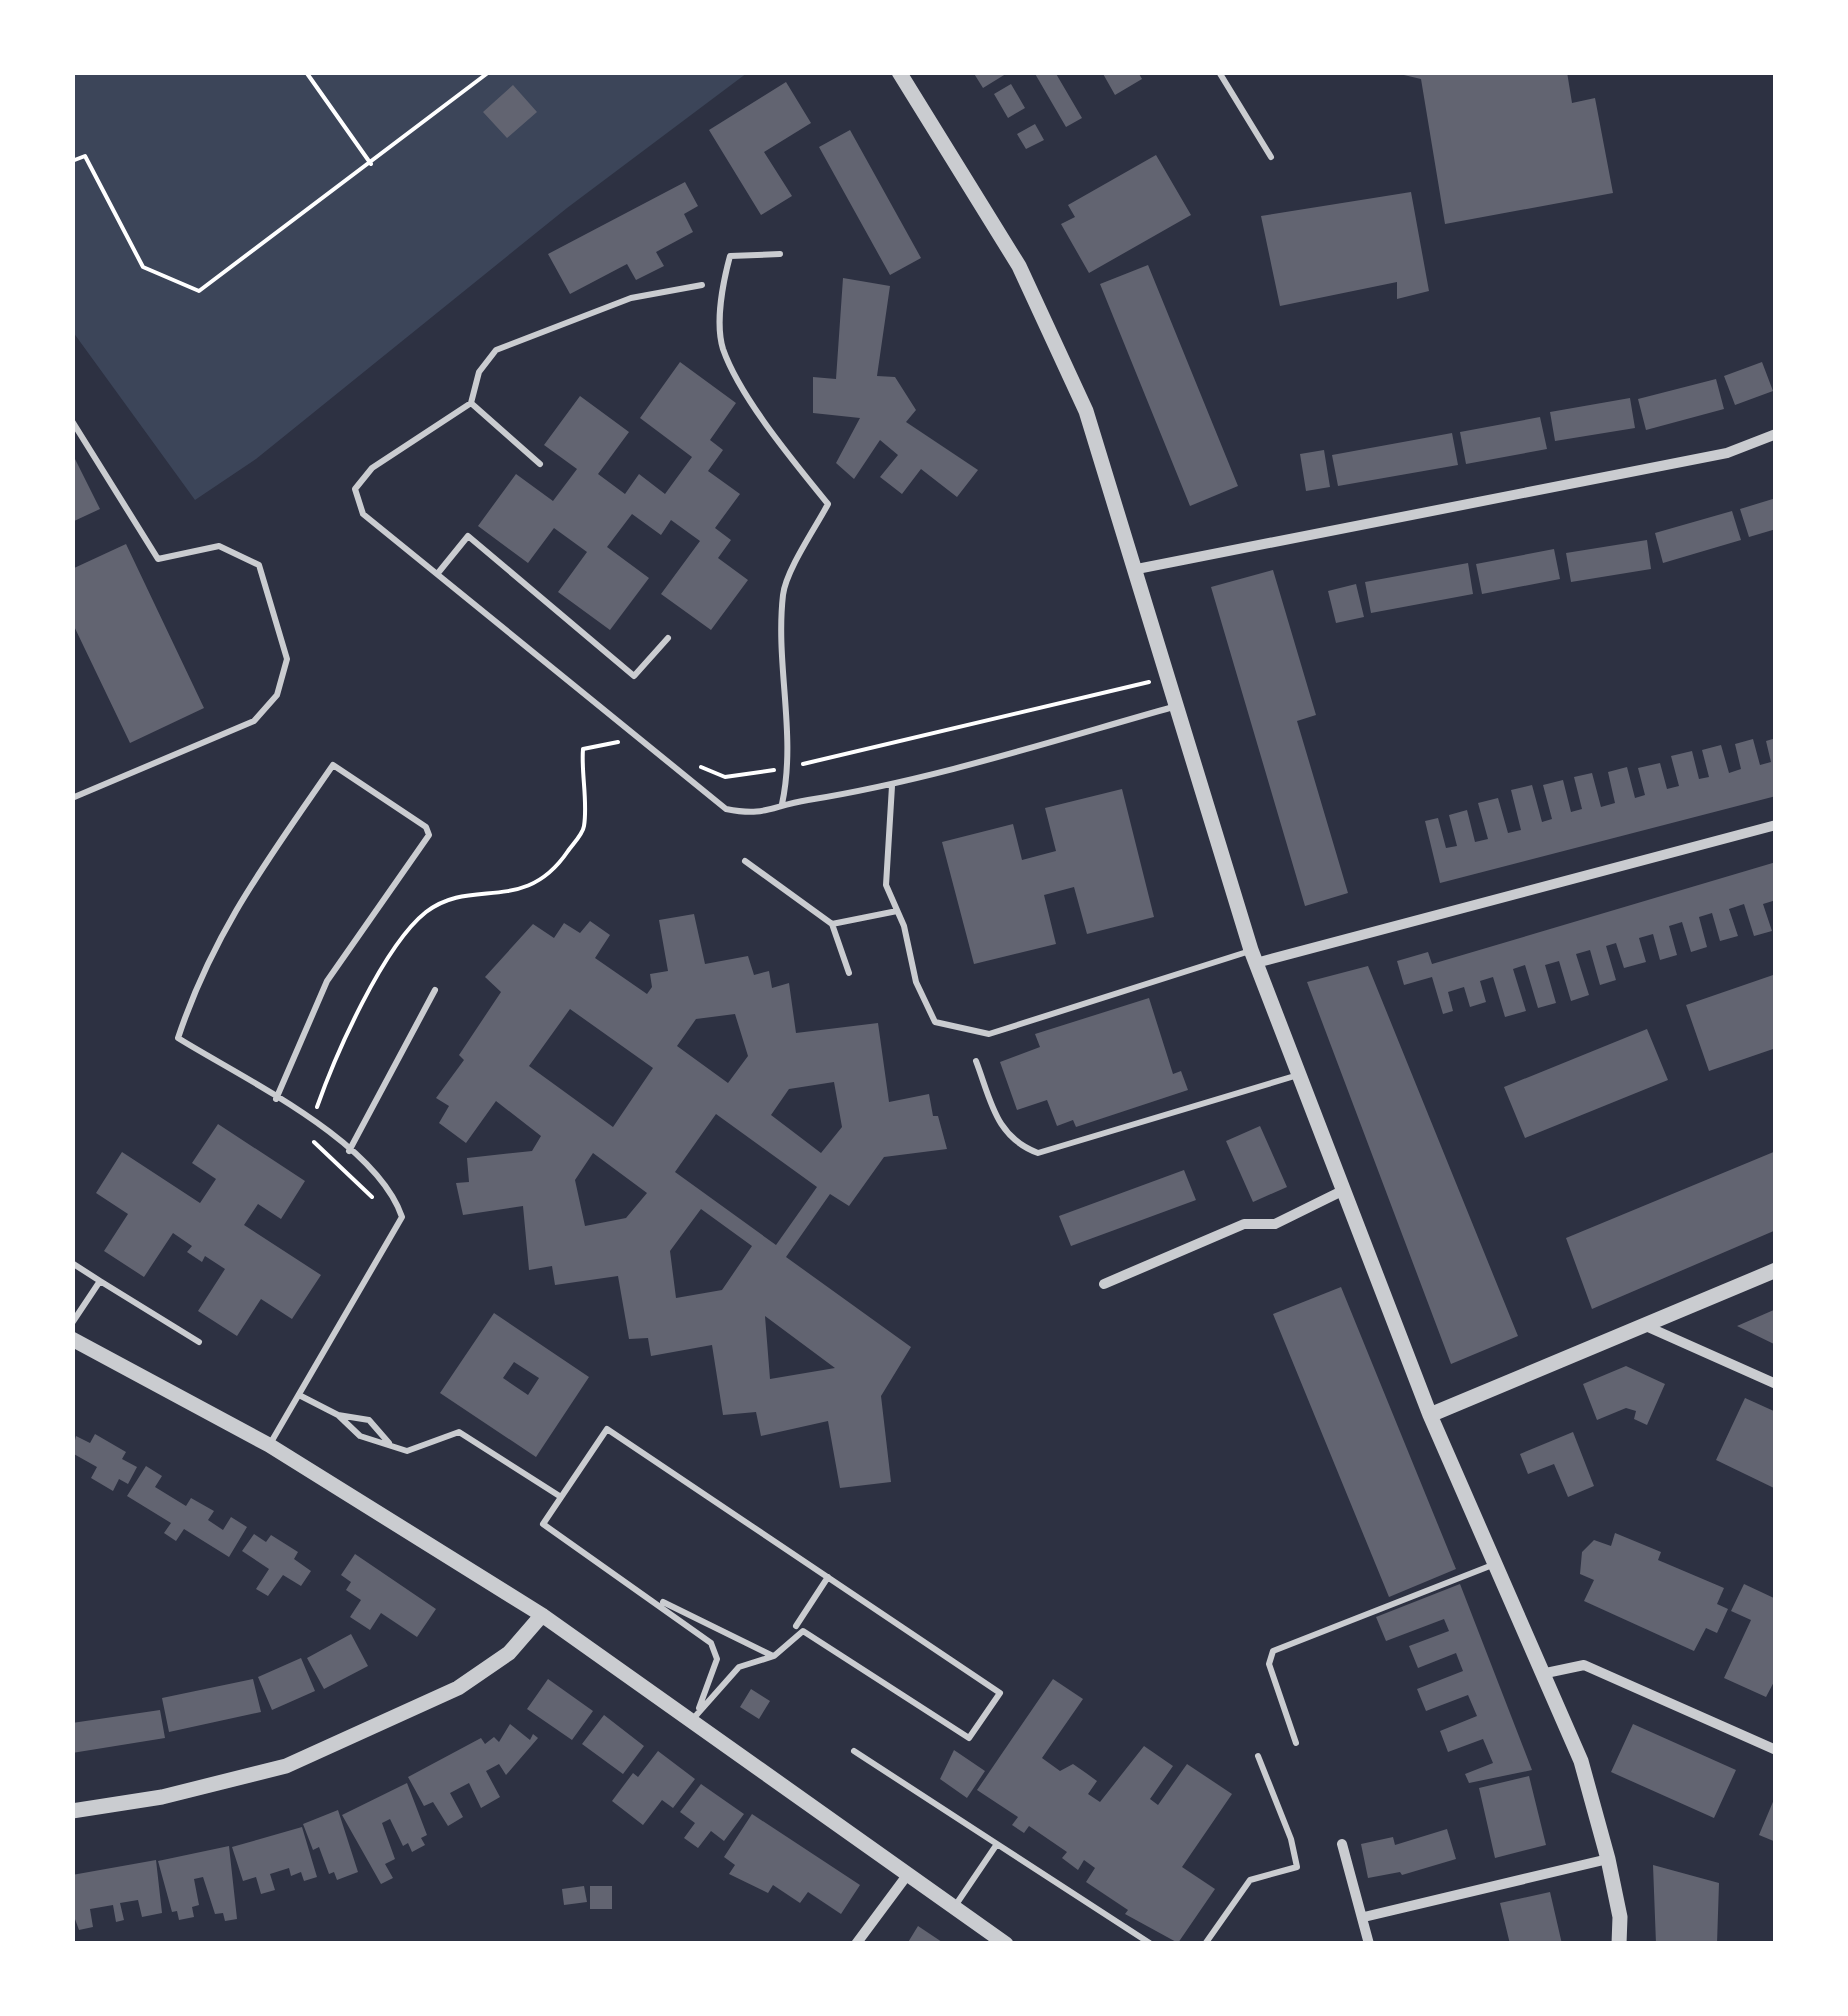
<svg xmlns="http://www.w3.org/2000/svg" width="1848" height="2016" font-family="'Nunito Sans',sans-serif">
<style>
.green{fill:#3c4559}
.building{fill:#626471;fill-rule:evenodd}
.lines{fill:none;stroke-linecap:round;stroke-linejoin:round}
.path{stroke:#fff;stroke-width:4}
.service{stroke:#caccd0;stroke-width:6}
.minor{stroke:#caccd0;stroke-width:10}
.tertiary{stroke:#caccd0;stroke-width:15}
</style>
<rect width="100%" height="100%" fill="#2d3142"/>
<path class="green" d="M72 73H747L567 208 256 459 195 500 73 332Z"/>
<path class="building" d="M973 72H1009L983 88Z
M1034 72H1055L1082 118 1066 127Z
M1102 72H1138L1142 79 1115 95Z
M1391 72H1567L1572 103 1595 98 1613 193 1445 224 1421 79Z
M786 82 811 123 764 152 792 196 761 215 709 130Z
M1011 84 1025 108 1008 118 994 94Z
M513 85 537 112 507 138 483 112Z
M1035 124 1044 140 1026 149 1017 134Z
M850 130 921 258 890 275 819 147Z
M1156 155 1191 215 1089 273 1061 224 1075 217 1068 205Z
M685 182 698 206 684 214 693 232 656 252 664 266 636 280 627 264 570 294 548 254Z
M1411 192 1429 291 1397 299V282L1280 306 1261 216Z
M1148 265 1238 486 1190 506 1100 284Z
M843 278 890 286 877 376 895 377 916 410 906 422 978 470 957 497 921 469 902 494 880 477 898 455 880 440 854 479 836 463 860 418 813 413V377L836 379Z
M680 362 736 403 710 440 723 450 708 471 740 494 715 528 731 540 718 558 748 580 711 630 661 594 700 541 671 520 661 535 632 514 607 547 649 578 610 630 558 592 587 552 554 528 528 563 478 526 516 474 553 501 577 469 544 445 580 396 629 432 598 474 625 494 639 474 665 494 692 457 640 418Z
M1762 362 1773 391 1735 405 1724 376Z
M1716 379 1724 409 1646 430 1638 399Z
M1630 398 1635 428 1555 441 1550 412Z
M1540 417 1547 449 1466 464 1460 432Z
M1452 433 1458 465 1338 486 1332 455Z
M1324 450 1330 487 1306 491 1300 454Z
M72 453 100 509 72 522Z
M1776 498V529L1749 537 1740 509Z
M1732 511 1741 540 1663 563 1655 533Z
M1647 540 1651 569 1571 582 1566 553Z
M126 544 204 708 130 743 72 622V569Z
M1554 549 1560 579 1482 594 1476 564Z
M1468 563 1473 594 1371 613 1365 582Z
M1273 570 1316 715 1297 721 1348 893 1305 906 1211 587Z
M1356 584 1364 617 1336 623 1328 591Z
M1776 738V796L1440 883 1425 821 1438 818 1446 848 1457 846 1449 815 1467 810 1475 842 1488 839 1478 803 1498 798 1508 833 1521 830 1511 790 1532 785 1542 822 1552 819 1543 785 1563 780 1571 812 1582 809 1574 777 1592 773 1601 807 1615 803 1608 772 1627 767 1635 798 1645 795 1638 768 1660 763 1667 789 1679 786 1671 756 1692 751 1699 779 1709 777 1702 750 1721 745 1729 773 1741 769 1735 744 1753 739 1760 765 1771 762 1766 741Z
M1122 789 1154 917 1087 934 1074 887 1044 895 1056 944 974 964 942 842 1013 824 1022 860 1056 851 1045 808Z
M1776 862V900L1763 904 1772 931 1754 936 1744 904 1729 909 1738 936 1720 941 1712 913 1699 917 1707 947 1691 952 1682 922 1669 926 1677 955 1660 960 1653 934 1639 938 1646 962 1624 968 1616 943 1606 946 1616 980 1600 985 1590 950 1576 954 1589 995 1571 1001 1559 961 1545 965 1556 1003 1538 1008 1525 965 1513 969 1526 1011 1505 1017 1493 977 1480 981 1486 1002 1470 1007 1464 987 1448 992 1453 1011 1443 1014 1432 977 1404 985 1397 961 1428 952 1432 964Z
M694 914 705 964 748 956 754 975 769 971 772 988 789 983 796 1033 878 1023 889 1102 929 1094 933 1116H938L947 1149 884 1157 849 1206 830 1194 786 1257 911 1347 881 1396 891 1482 840 1488 828 1421 761 1436 756 1412 723 1415 712 1345 651 1356 648 1338 629 1339 618 1276 555 1285 552 1266 529 1270 523 1206 463 1215 456 1183 469 1182 467 1158 532 1151 541 1136 496 1101 466 1143 439 1123 449 1106 436 1098 464 1060 459 1055 501 992 485 977 533 924 554 938 564 923 580 933 590 921 610 935 595 958 647 994 652 987 650 974 668 971 659 920ZM570 1009 653 1068 613 1127 529 1066ZM735 1014 748 1056 728 1083 677 1046 696 1019ZM834 1082 842 1127 821 1153 771 1115 789 1089ZM716 1114 817 1187 776 1245 675 1172ZM593 1153 647 1193 626 1218 585 1226 575 1180ZM701 1209 752 1246 722 1290 676 1298 670 1251ZM765 1316 835 1368 770 1379Z
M1368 966 1518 1336 1451 1364 1307 982Z
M1776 974V1048L1709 1071 1686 1005Z
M1149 998 1173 1074 1181 1071 1188 1090 1076 1127 1073 1120 1057 1126 1047 1100 1017 1110 1000 1062 1040 1047 1035 1034Z
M1647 1029 1668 1080 1525 1138 1504 1087Z
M218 1124 305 1181 281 1219 258 1204 244 1225 321 1275 292 1319 261 1299 237 1336 198 1311 225 1269 205 1256 202 1262 187 1252 192 1246 173 1233 144 1277 104 1251 128 1214 96 1193 122 1152 200 1203 216 1179 192 1163Z
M1260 1126 1287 1187 1253 1202 1226 1141Z
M1776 1151V1230L1592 1309 1566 1238Z
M1184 1170 1196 1200 1071 1246 1059 1216Z
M1341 1287 1456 1569 1389 1597 1273 1314Z
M1776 1309V1345L1737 1326Z
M494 1313 589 1377 536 1457 440 1393ZM514 1362 539 1378 528 1395 503 1378Z
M1626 1366 1665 1384 1647 1425 1634 1419 1636 1411 1626 1408 1597 1420 1583 1384Z
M1745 1398 1776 1412V1489L1716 1460Z
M1573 1432 1594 1486 1568 1497 1554 1464 1528 1474 1520 1454Z
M95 1434 126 1452 122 1459 137 1467 128 1484 119 1479 113 1491 91 1478 97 1467 72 1453 76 1436 90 1443Z
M146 1466 162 1476 155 1487 186 1506 191 1498 214 1511 208 1520 223 1530 231 1517 247 1527 229 1557 184 1529 176 1541 164 1533 171 1523 127 1496Z
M1615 1533 1661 1552 1658 1560 1724 1588 1717 1604 1728 1609 1717 1633 1706 1628 1694 1651 1584 1601 1594 1580 1580 1574 1582 1552 1594 1540 1611 1546Z
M254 1534 266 1542 271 1535 298 1552 294 1559 311 1571 301 1586 283 1575 268 1596 256 1589 269 1569 242 1551Z
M355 1554 436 1609 417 1637 381 1613 370 1630 350 1617 361 1600 346 1590 351 1582 341 1575Z
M1460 1584 1532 1770 1469 1783 1465 1774 1493 1763 1483 1739 1448 1752 1440 1731 1477 1716 1468 1695 1426 1711 1417 1689 1463 1671 1456 1653 1418 1668 1409 1646 1449 1631 1444 1619 1386 1641 1376 1617Z
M1744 1584 1776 1599V1678L1766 1697 1724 1678 1751 1620 1731 1611Z
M351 1634 368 1666 324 1689 307 1658Z
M301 1658 315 1691 272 1710 258 1677Z
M253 1679 261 1712 169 1732 162 1698Z
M548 1679 593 1711 572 1740 527 1709Z
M1053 1679 1083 1699 1042 1758 1060 1771 1073 1764 1086 1773 1097 1781 1088 1794 1100 1802 1144 1746 1173 1766 1150 1799 1158 1805 1187 1764 1232 1794 1182 1867 1215 1889 1178 1943 1125 1914 1128 1910 1086 1882 1095 1868 1084 1860 1078 1870 1062 1858 1067 1852 1029 1826 1024 1833 1012 1825 1018 1817 977 1790Z
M751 1689 770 1701 759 1719 740 1707Z
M160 1710 165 1738 72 1753V1723Z
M604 1715 644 1746 623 1774 582 1744Z
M510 1724 530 1740 533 1734 538 1738 506 1775 499 1764 486 1771 500 1797 481 1808 469 1783 450 1793 463 1817 448 1826 433 1802 424 1806 408 1777 481 1738 485 1744 494 1737 499 1742Z
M1633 1724 1736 1770 1714 1818 1611 1772Z
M954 1750 985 1771 967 1798 940 1779Z
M658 1751 695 1779 673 1808 662 1800 643 1825 612 1801 633 1773 638 1777Z
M1529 1776 1546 1845 1495 1858 1479 1788Z
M407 1783 427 1835 421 1838 425 1845 412 1852 408 1843 403 1846 390 1819 382 1823 395 1859 385 1864 393 1878 381 1884 342 1815Z
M701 1784 744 1814 724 1841 711 1831 698 1848 684 1838 695 1823 680 1812Z
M1775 1797H1776V1842L1759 1835Z
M338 1810 358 1872 337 1880 334 1872 329 1874 319 1847 313 1850 303 1824Z
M752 1814 860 1885 841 1914 808 1892 800 1903 773 1885 768 1893 729 1874 735 1865 724 1857Z
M302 1827 317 1877 304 1881 301 1872 291 1876 289 1868 270 1874 275 1890 261 1894 256 1877 243 1881 232 1847Z
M1447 1829 1456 1859 1402 1875 1400 1872 1368 1878 1361 1844 1393 1837 1395 1845Z
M229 1846 237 1919 225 1921 223 1913 215 1914 203 1877 194 1879 199 1905 192 1907 194 1917 179 1920 177 1911 172 1912 158 1861Z
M156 1860 162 1913 142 1917 138 1900 120 1903 124 1920 116 1922 113 1905 90 1909 93 1927 79 1930 72 1911V1875Z
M1653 1865 1719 1883 1717 1944H1656Z
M584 1886 587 1902 564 1905 562 1889Z
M590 1886H612V1909H590Z
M1550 1892 1562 1944H1510L1500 1903Z
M918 1926 945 1944H907Z"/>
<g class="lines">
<path class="path" d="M306 72 371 164
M72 161 85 156 143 267 199 291 489 72
M803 764 1149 682
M701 767 725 777 774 770
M317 1107C335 1056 383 946 426 912 473 876 524 916 568 851 573 844 583 834 584 826 588 802 581 773 583 749L618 742
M314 1142 372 1197"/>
<path class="service" d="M1219 72 1271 157
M780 254 730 256C723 282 715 323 723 349 740 398 795 463 828 504 816 527 786 570 783 595 775 665 797 735 782 804
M702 285 631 298 496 350 479 372 471 403 372 468 355 489 363 514 726 809C766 817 770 806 808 800 932 780 1052 741 1173 707
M471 403 540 464
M72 421 158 559 219 546 259 565 287 659 277 695 254 721 72 798
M438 573 468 536 634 676 668 638
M892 786 886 885 904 926 916 982 935 1022 989 1034 1250 951
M745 861 832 924 897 911
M832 924 849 973
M976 1061C991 1100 995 1137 1038 1153L1298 1075
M349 1151 435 990
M72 1263 100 1281 72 1323
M100 1281 199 1342
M299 1395 338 1415 369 1420 389 1443
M338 1415 360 1436 407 1451 459 1432 561 1497
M270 1444 402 1217C376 1141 244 1079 178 1038 214 930 269 858 333 765L426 827 429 835 327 981 276 1099
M663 1602 773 1656
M796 1626 828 1577
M692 1720 739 1667 774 1656 803 1631 969 1738 1000 1693 607 1429 543 1524 711 1643 717 1659 699 1708
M1296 1743 1269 1664 1273 1651 1495 1564
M854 1751 997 1844 955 1906
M997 1844 1151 1944
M1205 1944 1250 1880 1297 1867 1291 1839 1258 1756"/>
<path class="minor" d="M1137 569 1727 453 1776 434
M1256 963 1776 825
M1104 1284 1244 1224H1275L1344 1190
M1648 1327 1776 1384
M1546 1673 1584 1665 1776 1750
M1342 1844 1369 1944
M1364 1917 1608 1859
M856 1944 908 1874"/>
<path class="tertiary" d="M899 72 1019 266 1086 411 1251 950 1430 1415 1581 1761 1608 1859 1620 1917 1619 1944
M72 1339 269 1445 542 1615 1006 1944
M1430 1415 1776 1270
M72 1811 162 1797 286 1766 458 1688 509 1653 542 1615"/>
</g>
<rect width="1848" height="2016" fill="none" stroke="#ffffff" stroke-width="150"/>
</svg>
